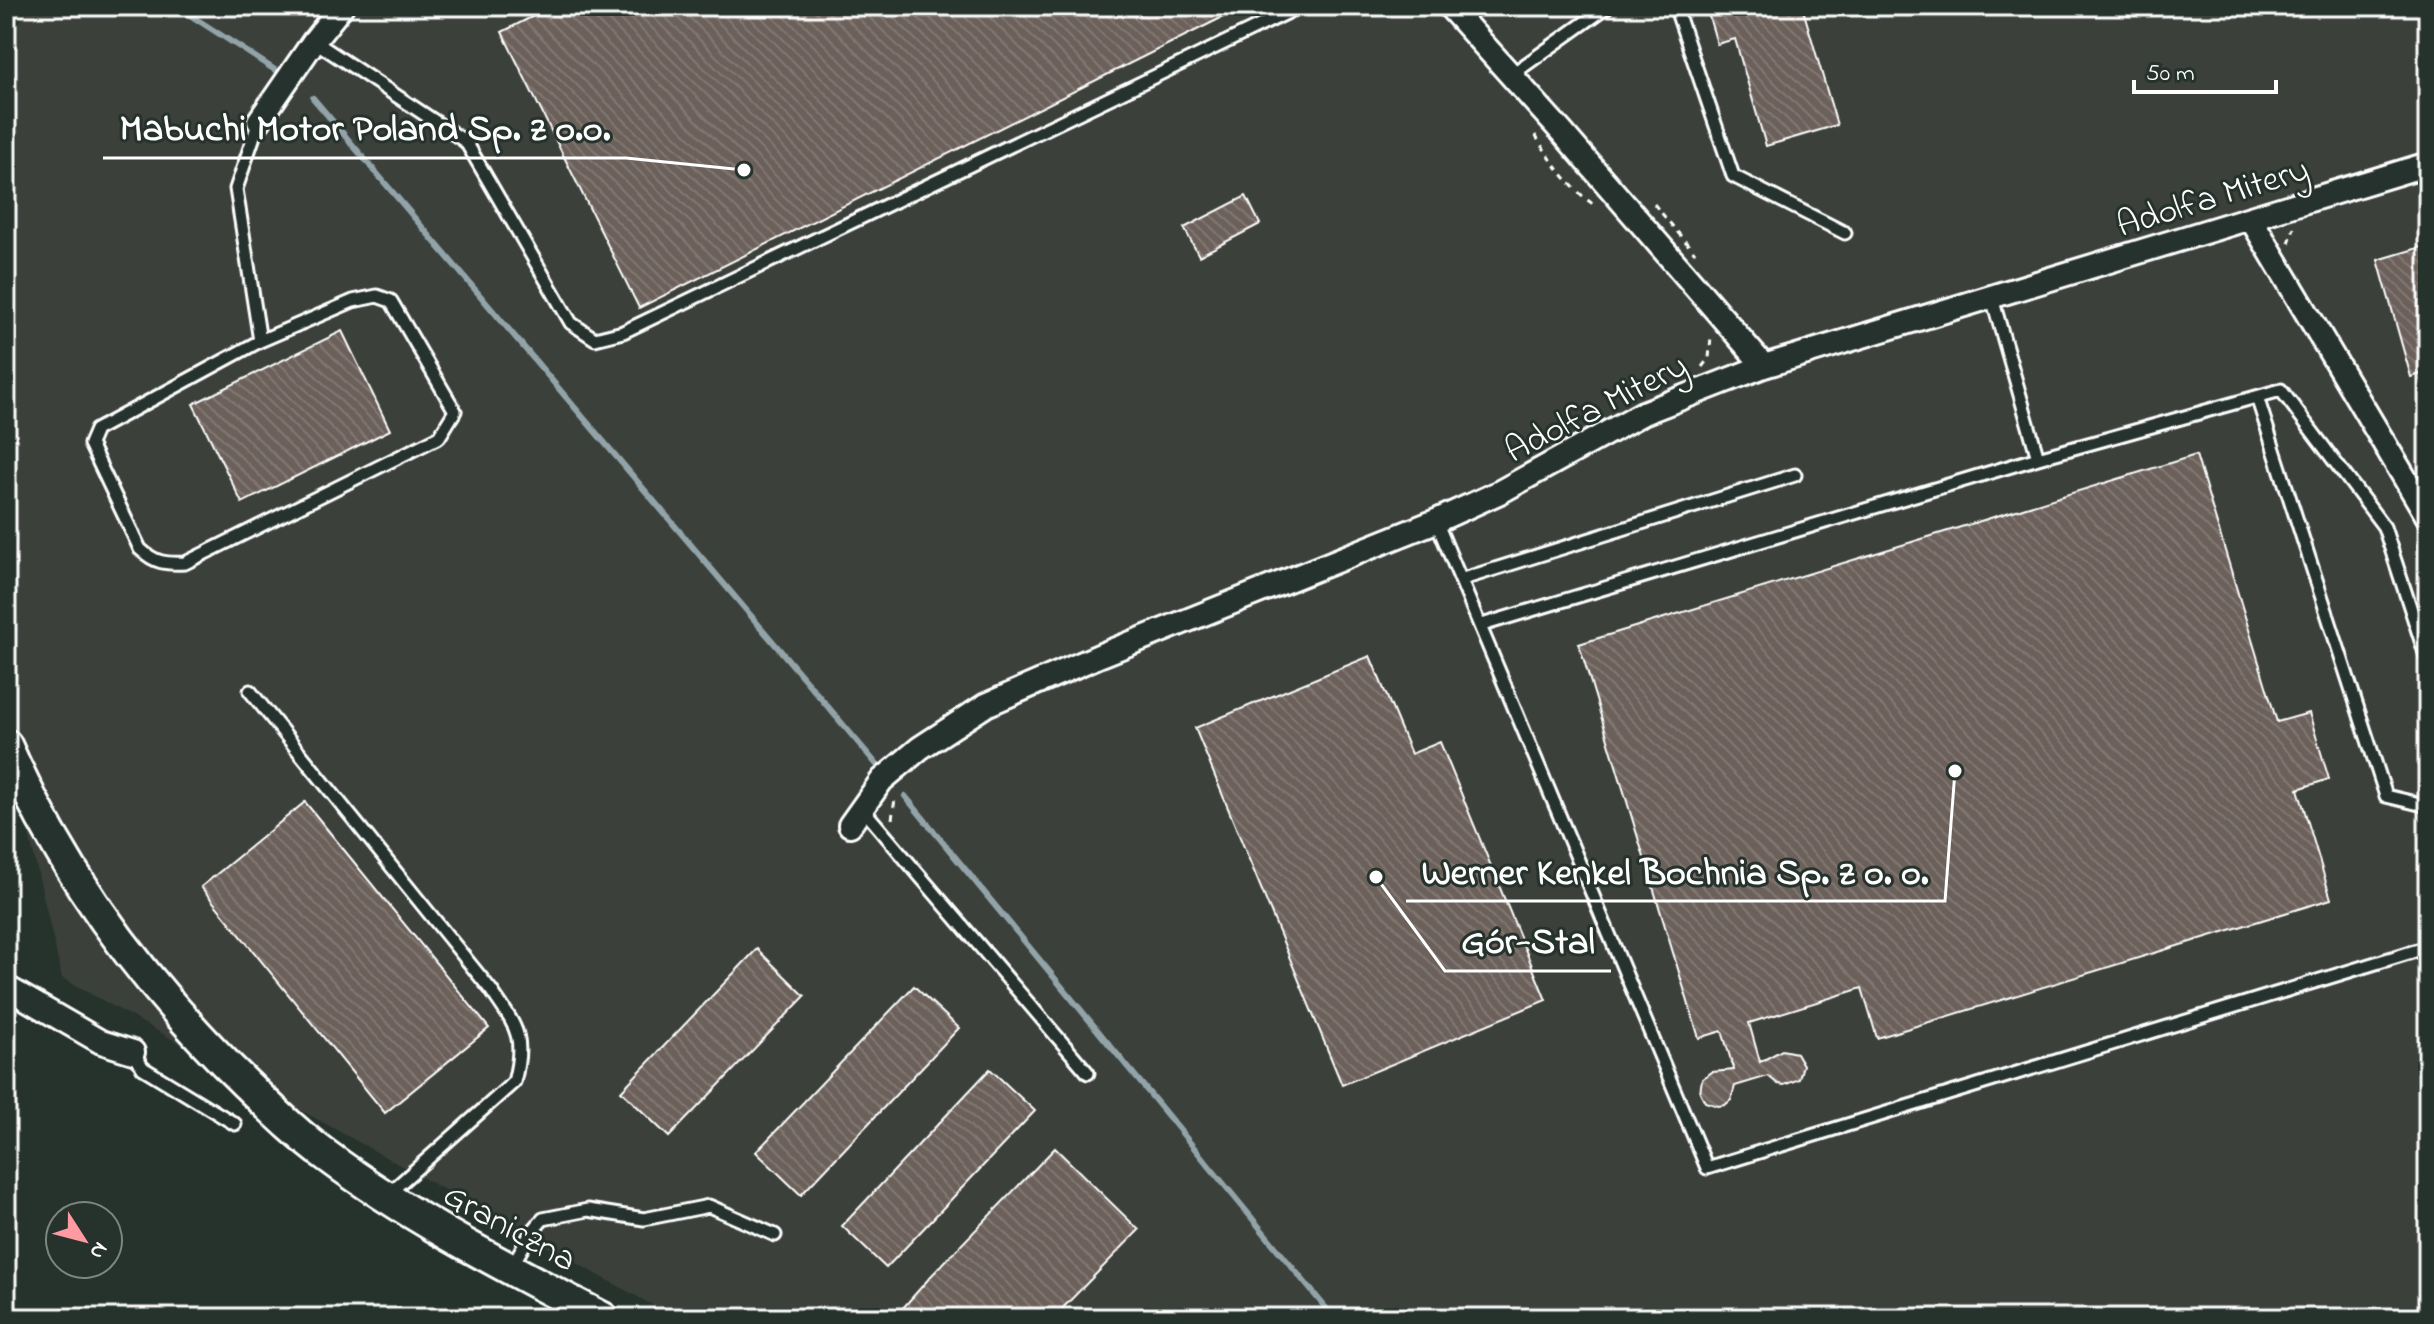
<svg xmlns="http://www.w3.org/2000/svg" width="2434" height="1324" font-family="'Indie Flower',sans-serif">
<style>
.built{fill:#3b403a}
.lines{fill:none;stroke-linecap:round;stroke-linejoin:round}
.stream{stroke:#92a4a9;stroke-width:6}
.building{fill:url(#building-back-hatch);stroke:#fff;stroke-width:2}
.lane-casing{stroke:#fff;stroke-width:17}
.street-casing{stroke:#fff;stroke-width:28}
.secondary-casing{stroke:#fff;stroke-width:36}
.path{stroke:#fff;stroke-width:3;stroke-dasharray:6 6;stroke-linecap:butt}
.lane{stroke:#26332d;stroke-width:11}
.street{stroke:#26332d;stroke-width:22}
.secondary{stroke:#26332d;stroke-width:30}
.labels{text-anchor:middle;stroke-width:6;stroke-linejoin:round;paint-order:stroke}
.street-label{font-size:36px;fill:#fff;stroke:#26332d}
.leader{fill:none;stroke:#fff;stroke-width:3}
.callout-dot{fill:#fff;stroke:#26332d;stroke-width:3}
.callout-label{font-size:38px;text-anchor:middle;font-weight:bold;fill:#fff;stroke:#26332d;stroke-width:6;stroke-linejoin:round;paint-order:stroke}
</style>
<defs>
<pattern id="building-back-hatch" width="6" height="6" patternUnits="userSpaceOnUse" patternTransform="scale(2)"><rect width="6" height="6" fill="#6c605a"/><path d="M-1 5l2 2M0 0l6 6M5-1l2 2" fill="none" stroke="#827873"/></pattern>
</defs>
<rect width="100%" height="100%" fill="#26332d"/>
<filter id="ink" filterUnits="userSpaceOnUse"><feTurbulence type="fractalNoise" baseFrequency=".0125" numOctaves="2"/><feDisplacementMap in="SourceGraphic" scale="16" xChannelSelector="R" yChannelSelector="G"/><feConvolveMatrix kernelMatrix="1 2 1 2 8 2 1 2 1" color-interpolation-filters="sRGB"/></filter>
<g filter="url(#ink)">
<path class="built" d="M31 6H2428V1318H676L62 978 6 734V41Z"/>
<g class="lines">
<path class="stream" d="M176 6 275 70
M313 98 878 766
M905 796 1334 1318"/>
</g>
<path class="building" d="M553 6H1245L639 308 502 32Z
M1706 6H1742L1744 14 1769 6H1802L1837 125 1766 146 1735 39 1717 44Z
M1246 196 1260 224 1199 256 1184 228Z
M2428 245V372L2411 377 2378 260Z
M342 331 390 430 242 503 193 404Z
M2196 455 2277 722 2309 713 2329 779 2298 789 2331 899 1877 1038 1862 988 1749 1023 1760 1062 1782 1050 1796 1053 1803 1065 1799 1079 1784 1085 1778 1084 1768 1076 1735 1086 1731 1100 1725 1105 1718 1106 1705 1102 1700 1092 1702 1079 1712 1072 1734 1070 1722 1031 1699 1038 1579 644Z
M1370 656 1411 754 1440 742 1546 1000 1342 1085 1195 728Z
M305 802 489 1028 385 1113 201 887Z
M757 949 805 996 669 1137 621 1091Z
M914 986 959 1028 801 1195 756 1152Z
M990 1069 1035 1111 886 1268 842 1226Z
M1055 1148 1139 1230 1053 1318H894L932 1275Z"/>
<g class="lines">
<defs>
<path id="lane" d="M1675 6 1733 176 1845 233
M314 41 466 142 571 323 595 339 623 332 1301 6
M1511 75 1608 6
M259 121 236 189 260 341 96 430 90 444 140 549C155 563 165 564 185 563L439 437 455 411 391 301 377 296 353 301 260 341
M1992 298 2038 458 2281 390 2384 527 2428 662
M2257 397 2386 796 2428 806
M1436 521 1707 1168 2428 947
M1463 579 1795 475
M1482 625 2038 458
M250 691 491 990C516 1027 526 1035 514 1082L388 1194
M862 808 1088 1073
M133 1052 143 1068 235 1124
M510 1269 531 1233 543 1219 588 1210 644 1219 709 1206 775 1235"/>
<path id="street" d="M1449 6 1561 131 1764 366
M259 121 314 41 342 6
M2251 219 2428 517
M850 825 882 780 920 748 986 705 1101 655 1436 521 1500 492 1643 413 1764 366 2428 164
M6 987 101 1042 133 1052"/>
<path id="secondary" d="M6 745C62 873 146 987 246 1084 272 1109 298 1135 327 1156 413 1220 508 1268 603 1318"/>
</defs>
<use href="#lane" class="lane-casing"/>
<use href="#street" class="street-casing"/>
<use href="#secondary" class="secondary-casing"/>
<path class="path" d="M1535 135C1553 163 1569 188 1597 207
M1654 204 1695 253
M2289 243 2294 228
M1702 367 1709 358 1711 337
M2422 538 2428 547
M892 819 895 799"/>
<use href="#lane" class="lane"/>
<use href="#street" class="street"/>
<use href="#secondary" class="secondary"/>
</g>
</g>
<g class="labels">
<g class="street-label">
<text transform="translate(2212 195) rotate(-17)" y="13">Adolfa Mitery</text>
<text transform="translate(1595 406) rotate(-27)" y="13">Adolfa Mitery</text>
<text transform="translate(511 1225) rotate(29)" y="13">Graniczna</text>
</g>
</g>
<path class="leader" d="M744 170L626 158H103M1955 771L1945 901H1406M1376 877L1445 971H1611"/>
<g class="callout-dot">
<circle cx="744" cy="170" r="8"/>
<circle cx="1955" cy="771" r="8"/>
<circle cx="1376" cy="877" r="8"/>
</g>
<g class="callout-label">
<text x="365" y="140">Mabuchi Motor Poland Sp. z o.o.</text>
<text x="1675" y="884">Werner Kenkel Bochnia Sp. z o. o.</text>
<text x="1528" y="953">Gór-Stal</text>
</g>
<rect width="2434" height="1324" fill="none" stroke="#26332d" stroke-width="32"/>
<rect x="16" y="16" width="2402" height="1292" fill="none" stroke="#fff" stroke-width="3" filter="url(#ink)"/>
<g transform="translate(84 1240) rotate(126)"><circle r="38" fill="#26332d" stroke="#7d8581" stroke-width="2"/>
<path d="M0-6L14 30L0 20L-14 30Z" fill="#ff9aa2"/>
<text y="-12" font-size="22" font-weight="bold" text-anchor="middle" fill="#ffffff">N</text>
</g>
<path d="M2134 80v12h142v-12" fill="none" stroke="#ffffff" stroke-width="4"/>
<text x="2146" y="80" font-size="24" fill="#ffffff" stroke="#26332d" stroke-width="6" paint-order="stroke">50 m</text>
</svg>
